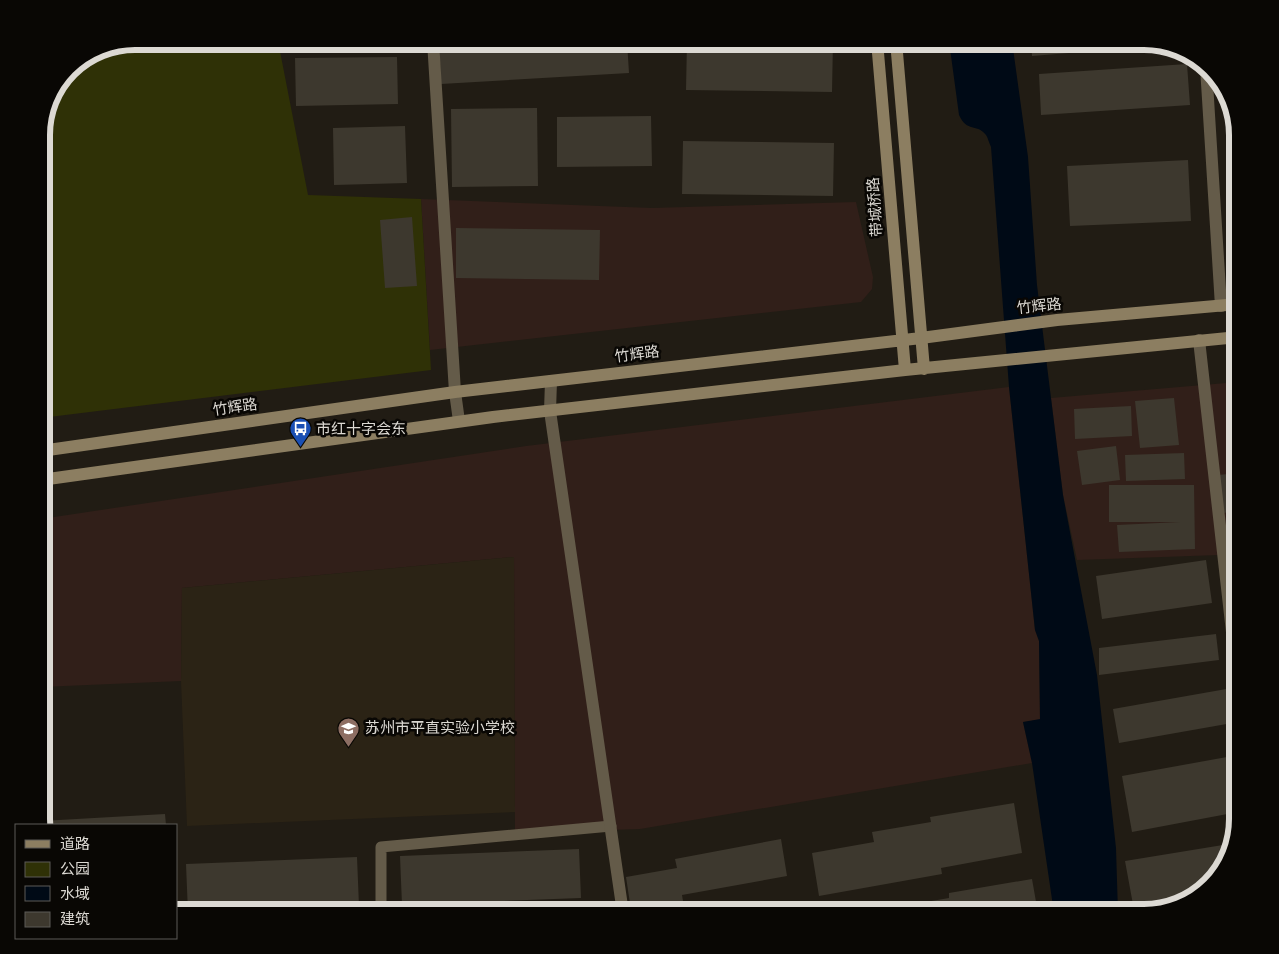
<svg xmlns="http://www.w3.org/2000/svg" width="1279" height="954" font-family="'Fira Sans Condensed','Noto Sans SC',sans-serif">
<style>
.commercial{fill:#311f19}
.built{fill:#2b2315}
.green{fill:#2f3106}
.water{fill:#000a16}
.building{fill:#3d382e}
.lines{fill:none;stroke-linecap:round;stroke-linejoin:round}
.lane{stroke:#645b49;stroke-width:11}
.street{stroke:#645b49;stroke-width:12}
.secondary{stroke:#8c7e61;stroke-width:12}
.labels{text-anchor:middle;stroke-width:5;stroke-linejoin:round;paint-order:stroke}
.street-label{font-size:15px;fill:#dcd9d3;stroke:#090704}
.poi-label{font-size:15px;fill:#dcd9d3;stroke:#090704;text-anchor:start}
.rim{fill:none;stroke:#dcd9d3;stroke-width:6}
</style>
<rect width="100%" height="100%" fill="#211c14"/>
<path class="commercial" d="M1224 88 1228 94 1238 135V274L1234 275Z
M421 199 652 208 856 202 873 277 872 289 861 302 430 350Z
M1238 382V594L1227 596 1219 555 1077 560 1063 495 1051 398Z
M1009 387 1035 630 1039 641 1040 720 1023 722 1032 763 640 829 515 833 514 557 182 588 181 681 41 687V519L526 446Z"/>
<path class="built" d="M514 557 515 812 187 826 181 681 182 588Z"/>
<path class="green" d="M135 41H278L308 195 421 199 431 370 41 418V129L51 94 73 65Z"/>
<path class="water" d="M949 41H1012L1028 157 1037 285 1063 495 1097 675 1116 848 1118 913H1054L1032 763 1023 722 1040 719 1039 641 1035 630 1009 387 991 147C989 143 988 138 986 135 977 123 967 133 959 115Z"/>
<path class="building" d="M439 41H627L629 73 441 84Z
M687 41H833L832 92 686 90Z
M1031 41H1144L1156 46 1032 56Z
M397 57 398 104 296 106 295 58Z
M1187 64 1190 105 1041 115 1039 74Z
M537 108 538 186 452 187 451 109Z
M651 116 652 166 557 167V117Z
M405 126 407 183 334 185 333 128Z
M683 141 834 143 833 196 682 194Z
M1188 160 1191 221 1070 226 1067 166Z
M412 217 417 286 385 288 380 220Z
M456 228 600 230 599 280 456 278Z
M1174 398 1179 445 1140 448 1135 401Z
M1131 406 1132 436 1075 439 1074 409Z
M1116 446 1120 480 1082 485 1077 451Z
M1184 453 1185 479 1126 481 1125 455Z
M1238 473V511L1223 513 1218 475Z
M1109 485H1194L1195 549 1119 552 1117 525 1180 522H1109Z
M1206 560 1212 603 1102 619 1096 576Z
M1216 634 1219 660 1099 675V648Z
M1232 688 1238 722 1119 743 1113 709Z
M1238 755V812L1132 832 1122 776Z
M1014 803 1022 853 941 868 942 874 819 896 812 853 874 842 872 832 931 822 930 817Z
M165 814 166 825 41 824V821Z
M781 839 787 876 682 895 683 901 631 910 626 877 677 868 675 859Z
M1229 844 1218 876 1188 901 1134 910 1125 861Z
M579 849 581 898 402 905 400 856Z
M357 857 359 906 188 913 186 864Z
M1032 879 1038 913H891L890 908 949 898V893Z"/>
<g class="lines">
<path class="lane" d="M381 913V847L611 826"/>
<path class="street" d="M433 41 455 392 459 421
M1206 67 1221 306
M1199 340 1238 685
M551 381 550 411 623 913"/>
<path class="secondary" d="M877 41 905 370
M896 41 924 369
M41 451 455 392 921 338 1057 320 1238 304
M41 480 493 417 905 370 1238 337"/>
</g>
<defs>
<symbol id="bus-pin" viewBox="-11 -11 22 30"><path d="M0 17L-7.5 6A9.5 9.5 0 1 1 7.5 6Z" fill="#1a4fb4" stroke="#090704"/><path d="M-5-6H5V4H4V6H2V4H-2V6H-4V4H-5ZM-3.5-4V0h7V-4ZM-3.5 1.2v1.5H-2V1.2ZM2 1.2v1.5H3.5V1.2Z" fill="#fff"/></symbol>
<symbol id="school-pin" viewBox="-11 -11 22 30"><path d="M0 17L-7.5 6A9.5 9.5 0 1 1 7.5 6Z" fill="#8d6e63" stroke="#090704"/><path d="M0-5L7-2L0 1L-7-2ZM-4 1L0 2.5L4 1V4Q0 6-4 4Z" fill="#fff"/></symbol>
</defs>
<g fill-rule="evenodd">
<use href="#bus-pin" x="288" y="416" width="25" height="34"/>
<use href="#school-pin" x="336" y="716" width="25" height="34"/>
</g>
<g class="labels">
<g class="street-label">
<text transform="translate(875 207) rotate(-94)" y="5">带城桥路</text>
<text transform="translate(1039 306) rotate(-6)" y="5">竹辉路</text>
<text transform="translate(637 354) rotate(-7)" y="5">竹辉路</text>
<text transform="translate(235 407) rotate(-8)" y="5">竹辉路</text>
</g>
<g class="poi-label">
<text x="316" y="434">市红十字会东</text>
<text x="365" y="733">苏州市平直实验小学校</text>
</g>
</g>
<path d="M0 0H1279V954H0ZM135 50H1144A85 85 0 0 1 1229 135V819A85 85 0 0 1 1144 904H135A85 85 0 0 1 50 819V135A85 85 0 0 1 135 50Z" fill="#090704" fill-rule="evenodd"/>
<path class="rim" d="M135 50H1144A85 85 0 0 1 1229 135V819A85 85 0 0 1 1144 904H135A85 85 0 0 1 50 819V135A85 85 0 0 1 135 50Z"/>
<rect x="15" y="824" width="162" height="115" fill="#090704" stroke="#5d5b57"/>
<rect x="25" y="840" width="25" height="8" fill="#8c7e61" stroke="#5d5b57"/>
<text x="60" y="849" font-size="15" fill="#dcd9d3">道路</text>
<rect x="25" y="862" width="25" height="15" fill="#2f3106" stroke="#5d5b57"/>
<text x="60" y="874" font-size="15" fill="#dcd9d3">公园</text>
<rect x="25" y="886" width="25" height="15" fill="#000a16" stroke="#5d5b57"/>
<text x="60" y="899" font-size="15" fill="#dcd9d3">水域</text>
<rect x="25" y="912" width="25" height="15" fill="#3d382e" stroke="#5d5b57"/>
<text x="60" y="924" font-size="15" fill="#dcd9d3">建筑</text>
</svg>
